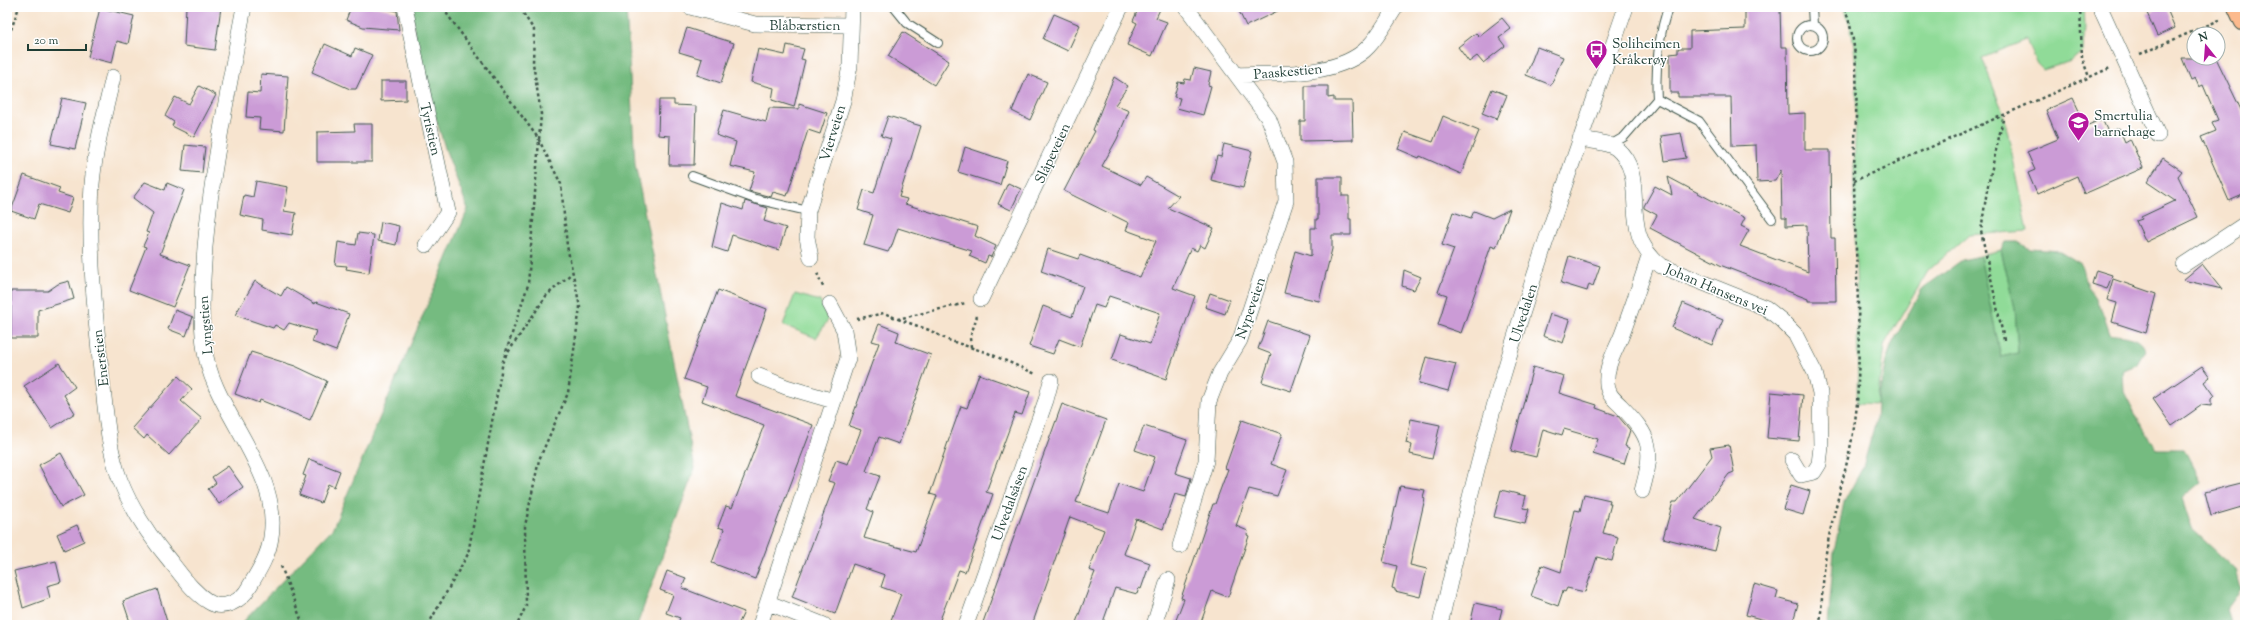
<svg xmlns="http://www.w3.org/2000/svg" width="2252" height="632" font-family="'Sorts Mill Goudy',serif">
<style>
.green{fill:#90db98;stroke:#588c66}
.forest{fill:#74bb80;stroke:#4a7c5a}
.building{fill:#cb9bd6}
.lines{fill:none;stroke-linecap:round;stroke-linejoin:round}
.service-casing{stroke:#3f564b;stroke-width:10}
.minor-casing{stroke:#3f564b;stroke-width:16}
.primary-casing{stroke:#3f564b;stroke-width:24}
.path{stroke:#3f564b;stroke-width:2.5;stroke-dasharray:3 3;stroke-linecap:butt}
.service{stroke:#fff;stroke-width:8}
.minor{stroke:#fff;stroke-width:15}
.primary{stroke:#fcba8d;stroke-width:22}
.labels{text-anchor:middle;stroke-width:3;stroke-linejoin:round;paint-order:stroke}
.street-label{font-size:14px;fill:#1f3d34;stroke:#fff}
.poi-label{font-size:14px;fill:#1f3d34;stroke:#fff;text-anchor:start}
</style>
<rect width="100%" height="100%" fill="#fff"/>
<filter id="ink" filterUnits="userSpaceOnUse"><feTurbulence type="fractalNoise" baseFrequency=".025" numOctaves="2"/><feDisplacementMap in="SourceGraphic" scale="8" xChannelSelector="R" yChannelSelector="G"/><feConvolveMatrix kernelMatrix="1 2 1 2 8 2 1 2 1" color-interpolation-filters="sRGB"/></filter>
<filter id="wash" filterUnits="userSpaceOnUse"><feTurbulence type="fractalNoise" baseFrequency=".012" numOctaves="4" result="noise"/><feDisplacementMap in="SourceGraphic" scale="16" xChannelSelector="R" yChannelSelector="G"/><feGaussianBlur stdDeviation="0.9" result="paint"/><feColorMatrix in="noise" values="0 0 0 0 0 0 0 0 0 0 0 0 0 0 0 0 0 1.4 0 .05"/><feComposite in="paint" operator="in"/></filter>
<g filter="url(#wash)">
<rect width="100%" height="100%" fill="#f7e4cf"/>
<path class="green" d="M1844 7H2084L2085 26 2083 51 2071 61 2043 70 2037 64 2026 40 1982 58 2004 115 2028 231 1969 235 1928 271 1884 345 1877 404 1857 403C1859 329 1855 255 1854 181 1854 128 1864 56 1844 7Z
M2001 250 2015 308 2018 353 2001 357 1980 256Z
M795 294 820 301 828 320 816 338 783 325Z"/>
<path class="forest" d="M411 7H626L635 164 695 468 637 625H240L333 528 468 209 446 151 420 67Z
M2005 242H2018L2030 249 2060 251 2081 264 2087 287 2101 308 2110 334C2123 337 2141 335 2145 350L2137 364 2123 370 2124 392 2143 429 2157 449H2184L2201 482 2182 498 2192 529 2236 570 2241 589 2226 609 2231 625H1828L1834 552 1844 502 1863 467 1876 420 1877 404 1886 361 1892 344 1922 289 1962 260 1980 256 2001 357 2018 353 2015 308 2001 250Z"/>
<g id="blocks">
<path class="building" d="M186 7H221L215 50 184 46Z
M351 7H376L397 11 399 30 363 27 346 20Z
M1139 7H1161L1156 18 1167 22 1152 56 1127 45 1137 23 1133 21Z
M1237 7H1286L1246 26Z
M1745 7H1780L1781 47H1787L1788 114 1805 113V150H1830L1831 238H1835L1836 301H1808V299L1720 265 1650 228 1657 215 1644 208V206L1655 186 1672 195 1668 177 1745 218 1741 226 1749 230 1740 246 1808 272 1807 225 1786 226V218H1782L1781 170 1775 181 1757 182 1756 145 1732 146 1731 97H1678V93H1670V54L1678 53V48H1690V31L1745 29Z
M2163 7H2166L2175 28 2157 36 2147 13Z
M100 8 134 16 128 44 117 41 112 63 88 57Z
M1054 14 1080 25 1068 51 1043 39Z
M1502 18 1511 29 1499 38 1505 46 1483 63 1477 56 1469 62 1458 47 1476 33 1479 36Z
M687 28 734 43 721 83 697 75 702 59 679 52Z
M903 32 949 61 934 85 888 56Z
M325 44 352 56 355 48 372 55 356 89H350L312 72Z
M787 45 804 49 801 59 805 60 794 107 772 100 774 88 751 82 758 49 785 55Z
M1537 47 1563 57 1551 85 1526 75Z
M2182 58H2216L2245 118V194L2229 201 2201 137 2216 131 2212 122 2218 120 2203 85 2199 87 2195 78 2191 80Z
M1194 68 1211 72 1208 85 1211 86 1203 115 1177 108 1180 98 1174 97 1178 82 1184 83 1185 79 1191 80Z
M261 74 288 76 284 131 259 129 260 118 246 117 248 92 260 93Z
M1028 74 1047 82 1030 120 1012 111Z
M1114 77 1128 86 1115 105 1129 111 1117 139 1102 166 1141 185 1146 177 1179 196 1168 208 1214 228 1205 248 1200 245 1197 251 1191 248 1173 288 1195 296 1166 379 1112 360 1121 334 1150 344 1160 313 1109 296 1104 308 1095 305 1080 347 1059 339 1053 354 1029 346 1043 306 1072 317 1083 286 1041 271 1048 249 1078 259 1080 255 1140 277 1156 241 1126 230 1129 223 1064 191 1095 131 1093 130Z
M381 81H406V100L381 101Z
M199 86 216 95 194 137 172 126 174 122 165 116 175 97 189 104Z
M1305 86H1328V98L1334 97V101H1352L1353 140 1300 141V121H1305Z
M1492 89 1507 95 1497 119 1482 113Z
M62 98 86 103 75 149 51 144Z
M2073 98 2086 126 2102 119 2108 132 2119 128 2125 142 2130 139 2143 168 2084 194 2077 176 2037 194 2028 173 2035 170 2027 152 2058 139 2046 110Z
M659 100H674V105L696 106 694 165H669L670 136 658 135Z
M799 104 827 113 820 134 808 130 787 196 773 192 771 197 749 191 755 172 730 166 736 142 716 135 724 110 766 122 769 108 799 109Z
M888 116 921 126 899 197 907 199 905 204 978 227 975 236 996 246 991 257 988 256 985 263 969 256 972 251 898 228 891 248H890L888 252 864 245 873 215 858 210 864 190 874 193 891 139 881 136Z
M1443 116 1479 131 1461 174 1420 156 1419 158 1398 149 1405 132 1433 142Z
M354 124H372V162H317V132L355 131Z
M1681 133 1686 158 1665 161 1661 136Z
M1224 144 1252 151 1243 188 1211 180 1217 156 1221 157Z
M185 145 205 147 202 173 182 171Z
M965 147 1007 161 1000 185 958 172Z
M2163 158 2182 171 2178 176 2198 217 2146 242 2136 221 2142 219 2141 217 2175 201 2147 182Z
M24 175 60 188 58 193 73 198 68 213 39 204 34 219 11 211Z
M1318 177H1342V196H1349V219H1351V235H1332V249L1319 301 1284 293 1295 251 1311 256V228H1316V219H1318Z
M256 181 288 187 284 211 296 213 292 235 262 230 263 220 240 215 244 195 253 197Z
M145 182 165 190 167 183 184 190 160 254 190 265 173 307 129 290 146 247 143 246 149 233 146 232 153 213 133 198Z
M1008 183 1021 189 1011 210 998 204Z
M745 201 768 208 764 221 786 228 779 250 732 235 727 252 712 247 722 203 743 210Z
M1510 209 1496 248 1491 246 1461 333 1438 325 1447 295 1438 292 1454 249 1442 245 1453 212 1471 218 1474 211 1492 218Z
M381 222 399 226 396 245 378 241Z
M358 233 374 235 369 273 346 269 347 266 335 265 338 242 356 245Z
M1569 256 1600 266 1593 286 1589 284 1587 291 1561 283Z
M2202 264 2222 289 2183 280Z
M1404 270 1421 277 1414 290 1402 286Z
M2096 270 2112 275 2107 289 2092 284Z
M2113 279 2156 294 2146 333 2112 322 2117 303 2107 300Z
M69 281 74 299 38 310V338H11V291H48L58 284Z
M255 281 281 296 286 287 315 304 316 302 349 314 336 351 312 342 316 331 289 323 284 330 275 325 273 328 235 315Z
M718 290 767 309 735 396 813 425 755 579 712 563 724 529 718 527 726 506 732 508 764 425 702 401 707 387 684 379Z
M1210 293 1230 300 1225 314 1205 307Z
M1683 303 1723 320 1712 345 1672 328Z
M175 310 193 317 186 336 168 329Z
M1550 314 1570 320 1563 343 1543 336Z
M1268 321 1310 335 1291 391 1262 382 1271 354 1258 349Z
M879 324 899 332 896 342 931 355 899 444 879 437 866 471 880 476 867 509 873 512 864 538 916 552 937 496 930 494 948 442 961 406 967 408 979 374 1030 392 1022 415 1015 413 986 492 993 494 973 551 965 572 959 570 938 625H904L891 620 901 594 881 587 885 575 853 564 835 614 792 597 835 483 828 481 836 460 848 464 861 430 849 426 879 343 872 341Z
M251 352 295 366 327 381 310 420 260 400 259 403 235 394Z
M1426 357 1456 364 1448 391 1419 383Z
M59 363 75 387 64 395 75 413 52 428 24 386Z
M2202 366 2210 377 2204 382 2214 396 2211 399V406L2202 405 2172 426 2153 399Z
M1533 367 1564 376 1559 393 1597 405 1596 408 1618 416 1630 430 1625 446 1629 448 1624 464 1593 454 1598 439 1564 429 1562 435 1543 429 1536 457 1511 451Z
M178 376 192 389 181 401 202 419 169 455 147 435 144 439 132 428Z
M1771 392 1803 395 1799 441 1767 438Z
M1062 404 1106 420 1076 502 1109 513 1119 484 1143 492 1155 457 1135 450 1144 426 1187 440 1175 473 1191 478 1186 497 1175 494 1163 529 1136 519 1124 554 1150 563 1141 589 1139 588 1137 594 1115 588 1102 625H1075L1095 572 1089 570 1104 530 1070 517 1032 625H982Z
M1411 419 1440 425 1432 459 1410 454 1412 445 1406 443Z
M1242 420 1282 434 1271 464 1287 470 1277 496 1249 489 1236 526 1248 531 1247 535 1249 536 1228 597 1212 591 1200 625H1174L1184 599 1181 598 1213 504H1215L1228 469 1225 468Z
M1729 445 1734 472 1729 474 1695 519 1721 528 1715 551 1663 538 1673 502H1677L1712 456 1710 448Z
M61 453 84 495 61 507 39 465Z
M309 459 340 471 334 487 328 484 321 503 299 495 306 476 303 475Z
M228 466 243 487 219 504 208 489 216 483 212 477Z
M2245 482V506L2211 516 2205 492Z
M1791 485 1810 491 1803 515 1783 509Z
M1400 486 1425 490 1423 497 1425 498 1410 565 1427 569 1420 597 1395 591V589L1392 588 1397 566 1383 562Z
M1501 490 1526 496 1523 508 1529 509 1525 524 1494 517Z
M1584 494 1610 500 1609 504H1611L1603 533 1618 537 1612 561 1597 557 1585 592 1567 588 1565 592 1563 591 1558 606 1531 596 1542 565 1561 572 1575 510 1580 511Z
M77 525 84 541 64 550 57 534Z
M56 561 61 582 47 586 50 598 23 608 14 571Z
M667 571 686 578 682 588 744 612 738 625H677L680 618 666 613 673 595 660 590Z
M1754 584 1778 591 1776 598 1798 604 1792 625H1767L1768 621 1746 615Z
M157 589 168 625H131L123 601Z
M1475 603 1502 609 1498 625H1470Z"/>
</g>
</g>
<g filter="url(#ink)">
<use href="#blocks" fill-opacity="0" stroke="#3f564b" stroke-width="1"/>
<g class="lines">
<defs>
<path id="service" d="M894 7 907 23 938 43
M1668 7C1658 38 1655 67 1657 99L1699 121 1772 219
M1812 7 1813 25
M1797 38a13 13 0 1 1 26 0a13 13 0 1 1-26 0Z
M1610 145 1624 137 1657 99
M692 176 755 199 808 211"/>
<path id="minor" d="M405 7 448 212 426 245
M690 7 755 24 850 25
M2100 7 2158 135
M1238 75C1276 73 1340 77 1368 47 1379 36 1387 20 1396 7
M113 77C105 112 95 148 92 184 88 249 95 314 102 379 106 413 108 448 120 480 132 511 150 537 171 562 183 577 193 592 209 602 223 611 242 601 249 587 258 572 269 555 271 537 282 469 211 411 204 345 200 312 203 280 205 247 212 167 229 87 244 7
M1580 139C1591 141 1607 142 1616 148 1652 178 1615 230 1661 266L1766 308 1781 320 1795 334 1815 373 1820 393 1821 447 1819 464 1814 472 1801 475 1792 460
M811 258 807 237 808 211 843 101 850 66 852 7
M2183 265 2245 224
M981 299 1121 7
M759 376 786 387 834 401
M1642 491C1654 448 1652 438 1621 406 1614 399 1608 395 1607 384 1605 365 1617 349 1623 332 1632 307 1641 282 1649 257
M1180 546 1206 461 1209 401 1220 373 1240 340 1286 201 1285 162 1269 119 1186 7
M769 603 824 625
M760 625 848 358 844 330 830 304
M966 625 1046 400 1051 381
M1154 625 1168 580
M1440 625C1459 542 1478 458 1503 376 1540 252 1584 130 1626 7"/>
<path id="primary" d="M2239 7 2245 20"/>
</defs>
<use href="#service" class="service-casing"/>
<use href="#minor" class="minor-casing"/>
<use href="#primary" class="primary-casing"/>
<path class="path" d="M446 7 447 14 538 138 561 184 567 246 580 307 568 393 539 460 525 526 526 606 517 625
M2080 7 2082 58 2089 77
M7 41 19 7
M2140 54 2222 19
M1854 181 2110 68
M817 273 824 289
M857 319 884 313 898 319 966 303
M898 319 929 330 948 340 988 353 1036 374
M2004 340 1981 231 1987 190 2004 115
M971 347 970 338 977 316
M505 357 546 296 572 273
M281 566 303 625
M428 625 468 554 503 361 528 285 541 114 533 63 534 30 519 7
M1820 625C1822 601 1823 577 1826 553 1834 503 1853 454 1857 403 1862 325 1854 246 1854 168 1855 119 1863 53 1844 7"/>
<use href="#service" class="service"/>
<use href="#minor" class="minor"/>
<use href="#primary" class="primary"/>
</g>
</g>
<defs>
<symbol id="bus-pin" viewBox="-11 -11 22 30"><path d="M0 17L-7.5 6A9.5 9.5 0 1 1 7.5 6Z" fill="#b5179e" stroke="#fff"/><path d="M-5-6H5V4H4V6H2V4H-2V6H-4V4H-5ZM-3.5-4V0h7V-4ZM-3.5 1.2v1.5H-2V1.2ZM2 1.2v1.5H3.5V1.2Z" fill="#fff"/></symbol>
<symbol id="school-pin" viewBox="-11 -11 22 30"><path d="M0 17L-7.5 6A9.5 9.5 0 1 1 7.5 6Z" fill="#b5179e" stroke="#fff"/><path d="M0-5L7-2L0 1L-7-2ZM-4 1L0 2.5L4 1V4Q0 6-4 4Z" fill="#fff"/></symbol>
</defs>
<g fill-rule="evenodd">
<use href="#bus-pin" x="1584" y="38" width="25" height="34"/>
<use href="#school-pin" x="2066" y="110" width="25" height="34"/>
</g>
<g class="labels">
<g class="street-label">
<text x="805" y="30">Blåbærstien</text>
<text transform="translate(1288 71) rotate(-5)" y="5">Paaskestien</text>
<text transform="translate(431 129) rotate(77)" y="5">Tyristien</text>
<text transform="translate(832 133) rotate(-73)" y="5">Vierveien</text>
<text transform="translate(1052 153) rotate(-65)" y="5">Slåpeveien</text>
<text transform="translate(1717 289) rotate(23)" y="5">Johan Hansens vei</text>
<text transform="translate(1250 308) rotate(-71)" y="5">Nypeveien</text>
<text transform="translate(1523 313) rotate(-72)" y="5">Ulvedalen</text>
<text transform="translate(205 325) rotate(-95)" y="5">Lyngstien</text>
<text transform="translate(100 358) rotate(-97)" y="5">Enerstien</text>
<text transform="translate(1009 503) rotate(-70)" y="5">Ulvedalsåsen</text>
</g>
<g class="poi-label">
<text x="1612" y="48">Soliheimen<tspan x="1612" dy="16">Kråkerøy</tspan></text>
<text x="2094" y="120">Smertulia<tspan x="2094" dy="16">barnehage</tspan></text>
</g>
</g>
<rect width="2252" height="632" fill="none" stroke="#fff" stroke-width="24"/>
<g transform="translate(2206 46) rotate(343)"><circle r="19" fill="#ffffff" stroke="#a5b1ae"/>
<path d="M0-3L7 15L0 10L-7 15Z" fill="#b5179e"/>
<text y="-6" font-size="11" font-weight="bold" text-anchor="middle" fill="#1f3d34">N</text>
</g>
<path d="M28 44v6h58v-6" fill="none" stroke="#1f3d34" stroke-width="2"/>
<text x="34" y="44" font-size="12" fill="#1f3d34" stroke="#ffffff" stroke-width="3" paint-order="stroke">20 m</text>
</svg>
